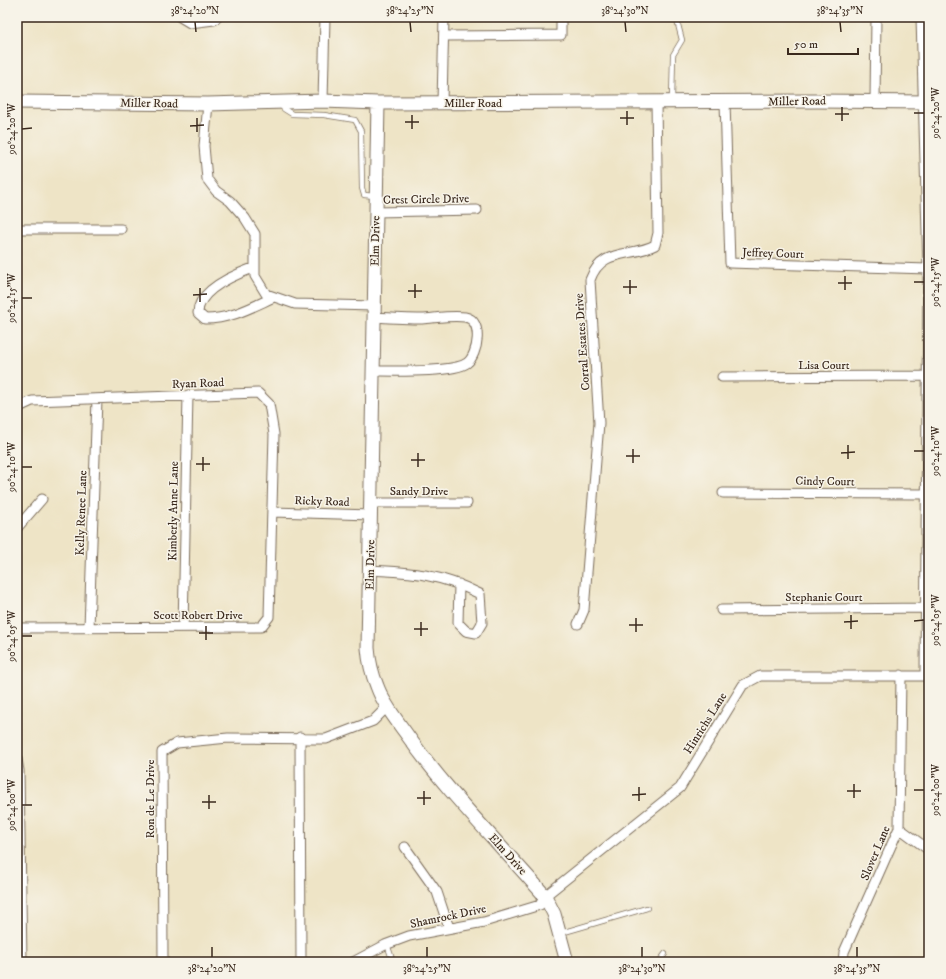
<svg xmlns="http://www.w3.org/2000/svg" width="946" height="979" font-family="'IM FELL DW Pica',serif">
<style>
.lines{fill:none;stroke-linecap:round;stroke-linejoin:round}
.lane-casing{stroke:#7a6b59;stroke-width:6}
.street-casing{stroke:#7a6b59;stroke-width:11}
.secondary-casing{stroke:#7a6b59;stroke-width:15}
.lane{stroke:#fff;stroke-width:4.5}
.street{stroke:#fff;stroke-width:9}
.secondary{stroke:#fff;stroke-width:13}
.ticks{fill:none;stroke:#3b2a1e;stroke-width:1.5}
.labels{text-anchor:middle;stroke-width:3;stroke-linejoin:round;paint-order:stroke}
.street-label{font-size:12px;fill:#3b2a1e;stroke:#f7f3e8}
.neatline{fill:none;stroke:#3b2a1e;stroke-width:1.5}
.ticks-label{font-size:10px;text-anchor:middle;fill:#3b2a1e}
</style>
<rect width="100%" height="100%" fill="#f7f3e8"/>
<filter id="ink" filterUnits="userSpaceOnUse"><feTurbulence type="fractalNoise" baseFrequency=".025" numOctaves="2"/><feDisplacementMap in="SourceGraphic" scale="8" xChannelSelector="R" yChannelSelector="G"/><feConvolveMatrix kernelMatrix="1 2 1 2 8 2 1 2 1" color-interpolation-filters="sRGB"/></filter>
<filter id="wash" filterUnits="userSpaceOnUse"><feTurbulence type="fractalNoise" baseFrequency=".012" numOctaves="4" result="noise"/><feDisplacementMap in="SourceGraphic" scale="16" xChannelSelector="R" yChannelSelector="G"/><feGaussianBlur stdDeviation="0.9" result="paint"/><feColorMatrix in="noise" values="0 0 0 0 0 0 0 0 0 0 0 0 0 0 0 0 0 1.4 0 .05"/><feComposite in="paint" operator="in"/></filter>
<g filter="url(#wash)">
<rect width="100%" height="100%" fill="#eee4c6"/>
</g>
<g filter="url(#ink)">
<g class="lines">
<defs>
<path id="lane" d="M672 100 673 55 682 40 676 17
M280 104 284 109 292 114 324 115 355 120 361 131 362 188 364 195 375 196
M561 933 647 908
M387 944 393 962
M659 962 665 954"/>
<path id="street" d="M180 17 190 23 214 20 217 17
M921 17 928 269 925 675
M444 36 561 35V17
M323 101 325 17
M875 101 876 17
M725 102 730 263 928 269
M442 103 444 17
M208 104 204 146 207 179 216 191 230 201 245 218 255 234V276L266 294 295 304 374 306
M375 212 477 210
M17 229H121
M253 268C234 275 198 290 198 313L205 319C230 319 250 308 272 298
M373 371C392 371 453 373 467 363 478 355 484 320 465 317 452 315 436 318 422 319 406 319 390 318 374 317
M722 377 926 376
M17 408 32 401 258 393 269 404 274 434 269 617 261 627 17 628
M723 493 927 494
M371 503H467
M273 512 371 515
M17 528 42 499
M369 570C413 572 440 574 480 594L482 623 476 633 466 631 458 623 459 584
M721 610 926 608
M578 624 584 610 599 423 590 280C602 247 630 258 655 245L658 233 656 102
M183 627 188 395
M89 628 97 399
M300 737 301 962
M17 759 19 771 22 962
M899 828 929 850
M405 847 437 892 449 928
M163 962 162 752 177 743 228 738 326 739 373 721 387 707
M353 962 385 945 409 936 484 922 540 905 545 896 680 788 743 685 760 676H929
M843 962 844 952 899 828 901 675"/>
<path id="secondary" d="M17 102 208 104 323 101 378 103 817 101 929 102
M378 103 368 648C369 661 372 674 377 686 383 703 395 718 405 732 446 791 498 842 545 896L554 914 567 962"/>
</defs>
<use href="#lane" class="lane-casing"/>
<use href="#street" class="street-casing"/>
<use href="#secondary" class="secondary-casing"/>
<use href="#lane" class="lane"/>
<use href="#street" class="street"/>
<use href="#secondary" class="secondary"/>
</g>
</g>
<path class="ticks" d="M195 22 196 32M410 22 411 32M625 22 626 32M840 22 841 32M842 107V121M627 111V125M914 113H924M835 114H849M412 115V129M197 118V132M620 118H634M405 122H419M190 126 204 125M22 129 32 128M845 276V290M630 280V294M914 282H924M838 283H852M415 284V298M623 287H637M200 288V302M408 291H422M193 295 207 294M22 298H32M848 445V459M633 449V463M914 451H924M418 453V467M841 453 855 452M626 456H640M203 457V471M411 460H425M196 464H210M22 467H32M851 615V629M636 618V632M914 621 924 620M421 622V636M844 622 858 621M629 625H643M206 626V640M414 629H428M199 633H213M22 636H32M854 784V798M639 787V801M914 790H924M424 791V805M847 791H861M209 795V809M632 795 646 794M417 798H431M202 802H216M22 805H32M212 947V957M427 947V957M642 947V957M857 947V957"/>
<g class="labels">
<g class="street-label">
<text transform="translate(797 101) rotate(-1)" y="4">Miller Road</text>
<text transform="translate(149 103) rotate(1)" y="4">Miller Road</text>
<text x="473" y="107">Miller Road</text>
<text transform="translate(426 199) rotate(-1)" y="4">Crest Circle Drive</text>
<text transform="translate(375 241) rotate(-89)" y="4">Elm Drive</text>
<text transform="translate(773 253) rotate(2)" y="4">Jeffrey Court</text>
<text transform="translate(582 342) rotate(-94)" y="4">Corral Estates Drive</text>
<text x="824" y="369">Lisa Court</text>
<text transform="translate(198 383) rotate(-2)" y="4">Ryan Road</text>
<text transform="translate(825 481) rotate(1)" y="4">Cindy Court</text>
<text x="419" y="495">Sandy Drive</text>
<text transform="translate(322 501) rotate(2)" y="4">Ricky Road</text>
<text transform="translate(173 511) rotate(-89)" y="4">Kimberly Anne Lane</text>
<text transform="translate(81 513) rotate(-88)" y="4">Kelly Renee Lane</text>
<text transform="translate(370 565) rotate(-89)" y="4">Elm Drive</text>
<text x="824" y="601">Stephanie Court</text>
<text x="198" y="619">Scott Robert Drive</text>
<text transform="translate(705 723) rotate(-58)" y="4">Hinrichs Lane</text>
<text transform="translate(150 799) rotate(-90)" y="4">Ron de Le Drive</text>
<text transform="translate(875 853) rotate(-67)" y="4">Slover Lane</text>
<text transform="translate(508 854) rotate(48)" y="4">Elm Drive</text>
<text transform="translate(448 916) rotate(-12)" y="4">Shamrock Drive</text>
</g>
</g>
<rect width="946" height="979" fill="none" stroke="#f7f3e8" stroke-width="44"/>
<path d="M788 48v6h70v-6" fill="none" stroke="#3b2a1e" stroke-width="2"/>
<text x="794" y="48" font-size="12" fill="#3b2a1e" stroke="#f7f3e8" stroke-width="3" paint-order="stroke">50 m</text>
<rect x="22" y="22" width="902" height="935" class="neatline"/>
<g class="ticks-label">
<text x="195" y="14">38°24'20"N</text>
<text x="410" y="14">38°24'25"N</text>
<text x="625" y="14">38°24'30"N</text>
<text x="840" y="14">38°24'35"N</text>
<text transform="translate(935 113) rotate(-90)" y="4">90°24'20"W</text>
<text transform="translate(11 129) rotate(-90)" y="4">90°24'20"W</text>
<text transform="translate(935 282) rotate(-90)" y="4">90°24'15"W</text>
<text transform="translate(11 298) rotate(-90)" y="4">90°24'15"W</text>
<text transform="translate(935 451) rotate(-90)" y="4">90°24'10"W</text>
<text transform="translate(11 467) rotate(-90)" y="4">90°24'10"W</text>
<text transform="translate(935 620) rotate(-90)" y="4">90°24'05"W</text>
<text transform="translate(11 636) rotate(-90)" y="4">90°24'05"W</text>
<text transform="translate(935 790) rotate(-90)" y="4">90°24'00"W</text>
<text transform="translate(11 805) rotate(-90)" y="4">90°24'00"W</text>
<text x="212" y="972">38°24'20"N</text>
<text x="427" y="972">38°24'25"N</text>
<text x="642" y="972">38°24'30"N</text>
<text x="857" y="972">38°24'35"N</text>
</g>
</svg>
